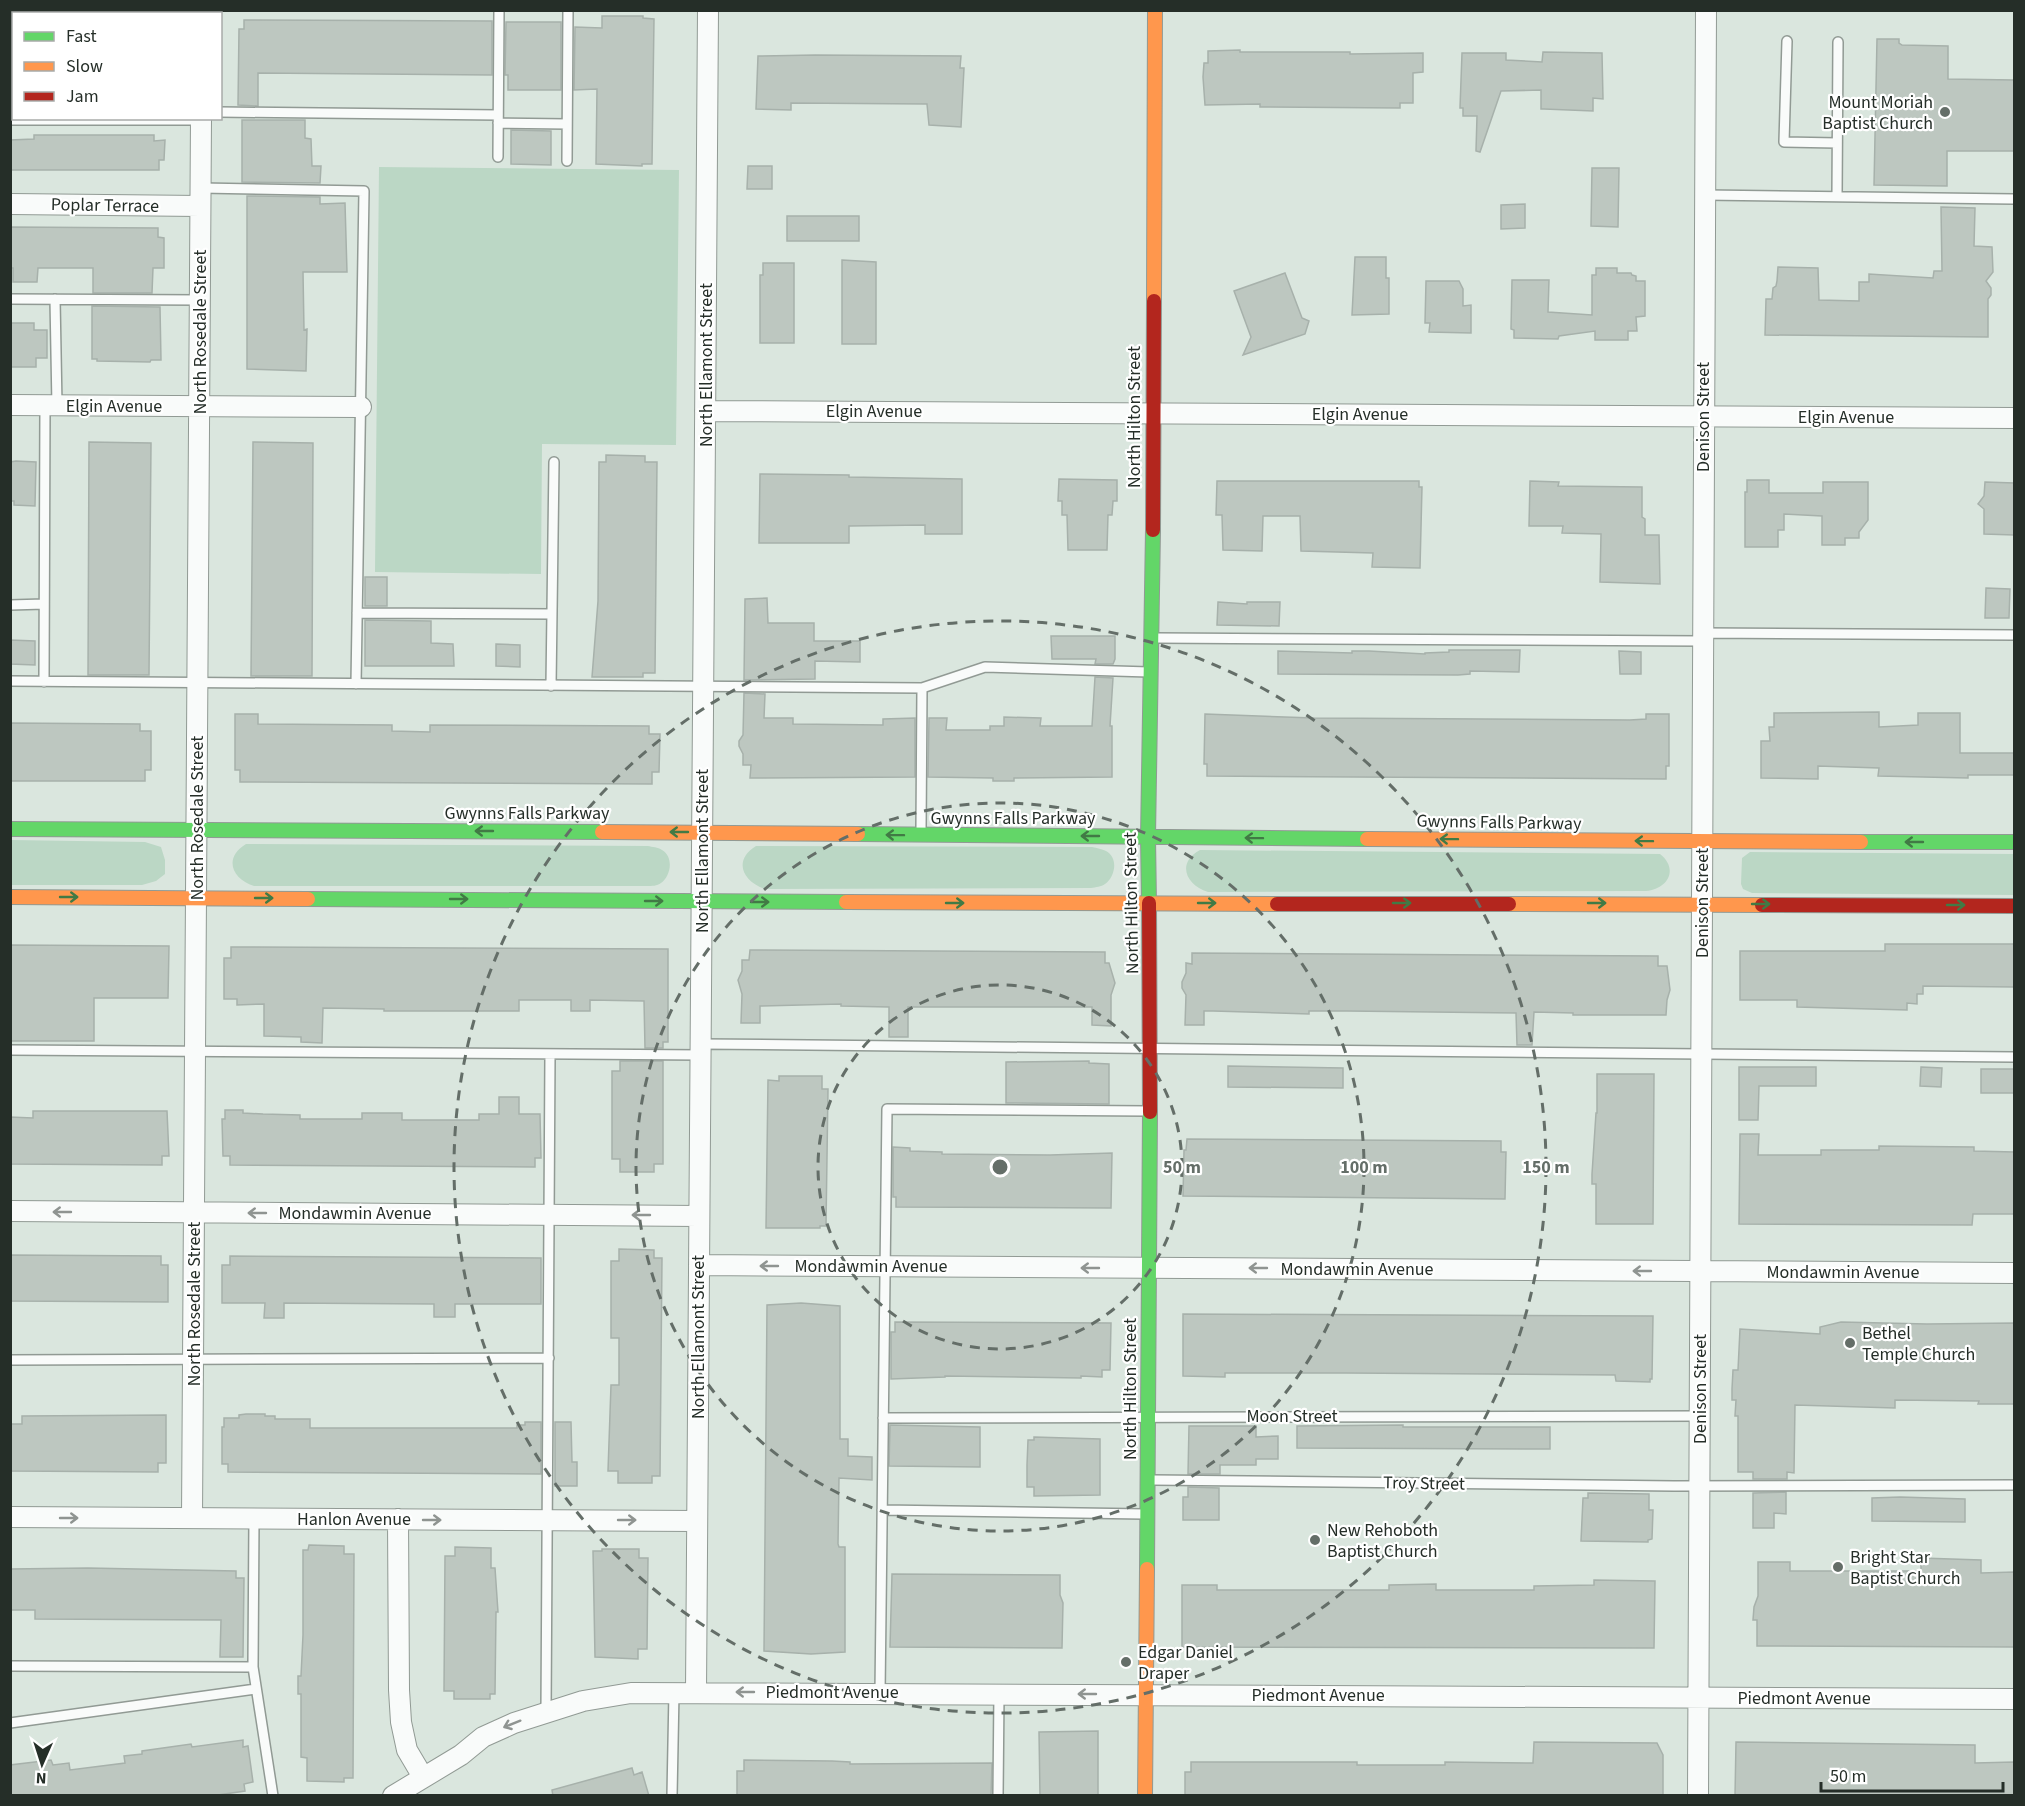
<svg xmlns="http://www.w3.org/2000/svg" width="2025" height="1806" font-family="'Source Sans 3',sans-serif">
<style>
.green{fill:#bbd7c5}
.building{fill:#bdc7c0;stroke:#a7b1ab;stroke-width:1.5}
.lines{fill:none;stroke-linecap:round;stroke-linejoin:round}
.lane-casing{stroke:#919a94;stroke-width:12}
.street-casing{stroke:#919a94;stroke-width:22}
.fast-casing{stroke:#919a94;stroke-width:16}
.slow-casing{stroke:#919a94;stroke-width:16}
.jam-casing{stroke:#919a94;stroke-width:16}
.lane{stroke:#f9fbfa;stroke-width:9}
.street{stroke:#f9fbfa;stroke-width:20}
.fast{stroke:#63d668;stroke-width:14}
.slow{stroke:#ff974d;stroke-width:14}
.jam{stroke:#b3261e;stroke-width:14}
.oneway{stroke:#417a45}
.oneway2{stroke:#8f9491}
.ring{fill:none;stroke:#646e68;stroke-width:3;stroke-dasharray:10 8}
.poi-dot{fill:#646e68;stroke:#fff;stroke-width:2}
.labels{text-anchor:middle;stroke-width:4.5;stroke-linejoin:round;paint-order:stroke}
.poi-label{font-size:18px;fill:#252e28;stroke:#fff;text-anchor:start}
.street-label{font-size:18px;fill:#252e28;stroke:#fff}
.centre{fill:#646e68;stroke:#fff;stroke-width:3}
.ring-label{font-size:18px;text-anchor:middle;font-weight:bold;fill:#646e68;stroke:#fff;stroke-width:4.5;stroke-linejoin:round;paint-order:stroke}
</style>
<rect width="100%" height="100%" fill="#dae6de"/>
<path class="green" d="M379 167 679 170 676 445 542 444 541 574 375 572Z
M11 840 145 842 161 847 165 860V874L156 881 142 885H11Z
M246 844 648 846C652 847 658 847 662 850 674 857 671 876 661 883 657 886 652 886 647 886H254C232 879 223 858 246 844Z
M756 846 1092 847C1097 848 1102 849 1106 851 1119 858 1115 877 1105 884 1101 887 1096 887 1091 888L765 889C742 881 733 860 756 846Z
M1200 850 1660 854C1679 869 1668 889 1646 891L1208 892C1186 885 1176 863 1200 850Z
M1750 852 2014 854V895L1752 893 1743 889 1741 884 1742 858Z"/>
<path class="building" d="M602 16H643V18L654 19 652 164H642V166L596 164 597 89 574 90 575 27 602 28Z
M244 20 492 21V75L258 73V106L238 105 239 29H244Z
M506 22H561V90H508V75H505Z
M1877 39H1899V43L1902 45 1948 46V79L2014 80V151H1947V186L1874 185Z
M1240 50V52H1350V54L1423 53V72L1413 73V103H1400V108L1260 107V104L1205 105 1203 77 1204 63H1208V51Z
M1543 52 1602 53 1603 99 1593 98V111L1544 109H1541V90L1501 91 1480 152 1476 151 1477 116H1463V108H1460L1462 53H1506V60L1542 62Z
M815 55 961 56 960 68H964L961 127 929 125 927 104 791 103V110L756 109 758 56Z
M242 120H305V138L311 139 312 166H321L320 183 242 182Z
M511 130 551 131V165L511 164Z
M34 135H154V141L165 140 164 160H159V170H10V140L34 139Z
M748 166H772V189H747Z
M1592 168H1619L1618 227 1591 226Z
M247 196 320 197V204L345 203 347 272H303L304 330 307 329 306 371 247 369Z
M1525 204V228L1501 229V205Z
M1941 207 1975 208 1974 246 1992 247 1993 272 1986 281 1991 288V295L1988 299V337L1765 335 1766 299H1772L1773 288 1776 286 1777 281 1778 267 1818 268 1819 300 1859 301V282H1869V274L1933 278 1934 271H1942Z
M787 216H859V241H787Z
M10 227 158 228V237L164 238V268H153L152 293H93V268H38L37 282H13V268H10Z
M1355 257H1386V278H1389V314L1352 315Z
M842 260 876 262V344H842Z
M763 263H794V343H760V275H763Z
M1596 268H1617V273H1631L1632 275 1636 276V281H1645V316L1636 317 1637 331H1628V340H1595V331L1559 336 1558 339 1514 338V330L1511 329 1512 280H1549L1548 312 1592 315V275H1596Z
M1285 273 1302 318 1309 321 1305 334 1243 355 1251 337 1234 291Z
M1426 281H1459L1463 289V306L1471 305V333L1429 332 1430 323H1425Z
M92 306 160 307 161 360H151L150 362 97 361V359H92Z
M10 323H34V330H47V358H36V367H10Z
M89 442 151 443 149 675H88Z
M253 442 313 443 312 676H251Z
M606 455 645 456V462H657L655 673H643V677H592L598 601 599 462H606Z
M16 461 36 462 35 506 14 505V501H10V462Z
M760 474 849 475V477L962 479V534H925V525L849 526V543H759Z
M1059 479 1117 480V501H1113L1112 515H1108L1107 550H1068L1067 515H1062V501H1058Z
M1747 480H1769V493H1823V482H1868V520L1859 532V538H1845V545H1822V516L1784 514V530H1778V547H1745V492H1747Z
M1217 481H1419V487H1422L1420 568 1372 567 1373 553 1301 551 1300 516H1263L1262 551 1223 550 1222 515H1216Z
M1530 481 1559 482 1558 486 1642 487V517L1645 519V535H1659L1660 584 1600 582 1601 534 1562 533 1563 526H1529Z
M1985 482 2014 483V535L1984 534V509L1978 504 1984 496Z
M365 577H387V606H365Z
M1986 588 2010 589 2009 618H1985Z
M767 598 768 623H814V641H860V662L815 661V679L744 680 745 599Z
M1218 602 1247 604V602H1280L1279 626 1217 625Z
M365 620 431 621V643L453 644 454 666H365Z
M1051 636H1115V659L1113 664H1095L1096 659H1052Z
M10 640 35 641V665L10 664Z
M496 644 520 645V667L496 666Z
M1449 650H1520L1519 672 1470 671V674L1458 675 1278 674V651L1352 653V651H1369L1425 654V653L1449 652Z
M1619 651 1641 652V674H1620Z
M1095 677 1113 678 1110 726H1112V777L1014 778V781H993V778L928 777 929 718H947L946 730H990V726H1004V717L1041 718 1040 726H1092Z
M744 693 765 694 764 718H793V724L883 725V719L915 718V777L750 778 751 765H743V754L739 746V741L743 735Z
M1879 712V727L1918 725V713H1960V753H2014V775H1968V778L1878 776 1879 768 1818 766V779L1761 778V741H1770L1769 727H1774V713Z
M235 714H258V724L392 725V731L430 732V725L649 726V734H660L659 772H652V784L240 782V770H235Z
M1205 714 1314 718 1630 720 1646 719V714H1669V766H1666V779L1207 776V764H1204Z
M10 723 140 724V731H151V770H145V781H10Z
M1885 944H2014V987L1923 986V994H1917V1004L1907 1003V1010L1797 1007V1000H1740V951H1885Z
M10 945 169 946 168 998H94V1041H10Z
M231 947 668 949V1042H663V1048H645L644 1001 590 1000V1011H571V1000H519V1011H384V1009L323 1008 322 1043 301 1042V1037L264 1036V1004L237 1005V999H224V958H231Z
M750 950 1105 952V963H1109L1115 983 1111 995V1026L1092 1025V1007H908V1037H889V1007L841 1006V1004L760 1006V1023H741L742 994 738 980 742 971V960H749Z
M1192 953 1658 956V966H1667L1670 990 1667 1000 1666 1015H1573V1013L1534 1012 1532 1045H1517L1516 1013 1347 1011H1309V1014L1213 1011H1204V1025H1185L1186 995 1182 988V982L1186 973V963L1192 964Z
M620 1061H663V1164H654V1172H620V1159H612V1071H620Z
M1089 1061V1063L1109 1064V1104L1006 1103V1062Z
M1228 1066 1343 1068V1088L1228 1087Z
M1739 1067H1816V1086H1759L1758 1120H1739Z
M1921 1067 1942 1068 1941 1087 1920 1086Z
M1981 1069H2014V1093H1981Z
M1597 1074H1654L1653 1224H1596V1184H1592V1174L1596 1113H1597Z
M779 1076H822V1089H828L826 1226H820V1228H766L768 1080 779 1081Z
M499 1097H519V1114H540L541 1158H535V1167L230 1165V1156H223L222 1119H225V1110H243V1113L263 1114 300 1115V1119H362V1113H402V1120H479V1114H499Z
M33 1111H167L169 1156H162V1165L10 1164V1117L33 1118Z
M1740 1134H1759L1758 1155H1821V1150H1879V1146L1974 1147V1151L2014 1152V1214H1973L1972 1225 1739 1224Z
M1187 1139 1501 1141V1152H1506L1505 1199 1183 1196 1184 1150H1186Z
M893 1147 910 1148V1151L942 1152V1154L1050 1155 1112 1153 1111 1208 896 1207V1197H893Z
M619 1249 654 1250V1258H662L660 1476H652V1483H618V1471H608L611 1385H619V1338H611V1261H619Z
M10 1255 161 1256V1265H168V1302L10 1301Z
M230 1256 541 1258V1304H455V1317H434V1304L284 1303V1318H264L265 1303H222V1265H230Z
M801 1303 840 1306V1439H848V1456L872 1457V1480L839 1478 838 1544 839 1547H845V1652L811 1654 764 1651 767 1305Z
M1183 1314 1653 1316 1652 1379H1650V1382L1616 1381 1615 1375 1346 1373H1225V1377L1183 1376Z
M895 1322 1111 1323 1110 1370H1102V1377L1081 1376V1378L945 1376V1377L891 1379V1332H895Z
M1841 1322 1927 1324 2014 1323V1404H1978L1979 1401 1895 1400V1408L1795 1405 1794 1473 1787 1472V1479H1753V1472H1738V1416H1735L1736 1400H1732V1389L1733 1370H1738L1740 1329 1820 1334V1327Z
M246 1414H265V1416H275V1419H310V1428H517V1425H525V1422H541V1474L228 1472V1464H222V1427H224V1418H239V1415Z
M166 1415V1463H158V1472L11 1471 10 1424H22V1416Z
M555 1422H571L572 1462H577V1486H555Z
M890 1425 980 1427V1467L889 1466Z
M1403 1425V1427H1550V1449L1297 1448V1426Z
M1189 1426H1256V1437L1278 1436V1459H1256V1465H1220V1474H1188Z
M1034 1437 1100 1439V1495L1034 1496V1487H1027V1465L1028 1440H1034Z
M1188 1487 1219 1488V1520H1183V1497H1188Z
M1786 1492V1514L1774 1513V1528H1753V1493Z
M1588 1493 1649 1494V1510H1653L1652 1539 1648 1540V1542L1581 1541 1583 1498H1588Z
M1900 1497 1965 1499V1522L1872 1521V1498Z
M309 1545 344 1546V1554H354L353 1778H344V1782L307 1781V1758L301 1757V1694H298V1676H301L303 1635V1550H308Z
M455 1547 491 1548V1568H495L498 1612H496L495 1694H490V1699H454V1691H444L445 1556H455Z
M602 1549H639V1558H648L647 1649H638V1659L595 1657 593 1551H602Z
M1921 1558 1981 1560V1573L2014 1572V1647L1757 1646V1620H1753L1754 1607 1758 1596V1562H1790V1571H1921Z
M88 1568 236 1571V1578H244L243 1657H220L221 1620 35 1619V1610H10V1569Z
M892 1574 1060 1575V1595L1063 1603 1062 1648 890 1647Z
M1594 1580 1655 1581 1654 1648 1182 1647V1585H1217V1590H1389V1585L1436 1584V1590H1534V1586L1594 1585Z
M1098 1731V1796H1040L1039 1732Z
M243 1740V1747L248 1746 253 1782 244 1784 245 1791 211 1796H10V1765L51 1760 53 1765 69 1763 70 1770 125 1763 124 1756 142 1754V1751L191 1744 192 1747Z
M1534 1742 1657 1743 1663 1755V1796H1185V1772H1191V1762H1357V1765H1445V1762L1533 1763Z
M1736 1742 1975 1745V1763L2014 1762V1796H1735Z
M744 1760 832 1761 850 1762V1764L992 1763 991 1796H737V1771H744Z
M632 1768 634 1775 642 1772 649 1796H553L552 1790Z"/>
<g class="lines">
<defs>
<path id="lane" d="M1787 41 1784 142 1837 143
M220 112 498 115
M10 120H201
M498 123 567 124
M498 157 499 10
M567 161 568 10
M201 188 364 191 356 684
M1705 195 2014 199
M1837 196 1838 42
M10 299 200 300
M55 299 57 406
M10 605 44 604
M357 613 552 614
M1702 633 2014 635
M1156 638 1702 641
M10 681 922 688
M44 682 45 405
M551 686 554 462
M921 831 922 688 985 667 1149 672
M701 1044 2014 1057
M10 1050 701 1055
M10 1360 549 1358
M883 1418 1700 1416
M1153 1480 1674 1486 2014 1485
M882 1510 1144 1514
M254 1518 253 1667 273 1796
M10 1666 253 1667
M880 1693 887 1109 1148 1111
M546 1712 550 1054
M10 1723 256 1689
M672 1796 674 1692
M998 1796 999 1693"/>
<path id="street" d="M202 14V10
M10 204 200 206
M10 405 361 407
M705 411 2014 418
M10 1211 699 1216
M699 1265 2014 1273
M10 1517 697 1521
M192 1518 201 118
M398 1519 399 1690 401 1722 407 1750 423 1777
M696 1692 708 10
M393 1796 461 1755 483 1737 514 1723 583 1701 631 1693 2014 1699
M1698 1796 1706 10"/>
<path id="fast" d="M10 829 602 832
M858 834 1367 839
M1861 842H2014
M308 899 846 902
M1149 903 1148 837 1153 530
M1147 1569 1150 1112"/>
<path id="slow" d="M1154 301 1155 10
M602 832 858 834
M1367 839 1861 842
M10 897 308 899
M846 902 1277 904
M1509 904 1762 905
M1145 1796 1147 1569"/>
<path id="jam" d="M1153 530 1154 301
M1149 903 1150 1112
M1277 904H1509
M1762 905 2014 906"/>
</defs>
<use href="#lane" class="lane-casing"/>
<use href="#street" class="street-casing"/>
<use href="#fast" class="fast-casing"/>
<use href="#slow" class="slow-casing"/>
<use href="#jam" class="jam-casing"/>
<use href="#lane" class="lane"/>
<use href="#street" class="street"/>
<use href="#fast" class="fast"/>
<use href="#slow" class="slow"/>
<use href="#jam" class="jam"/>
</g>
<defs><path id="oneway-shaft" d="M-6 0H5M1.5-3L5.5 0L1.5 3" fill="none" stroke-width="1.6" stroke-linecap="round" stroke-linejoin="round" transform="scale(1.5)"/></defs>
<g class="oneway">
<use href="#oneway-shaft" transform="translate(484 831) rotate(-180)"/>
<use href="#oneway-shaft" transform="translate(679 832) rotate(-180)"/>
<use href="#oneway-shaft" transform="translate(895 835) rotate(-179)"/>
<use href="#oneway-shaft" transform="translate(1090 836) rotate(-180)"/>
<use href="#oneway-shaft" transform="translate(1254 838) rotate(-179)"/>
<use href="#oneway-shaft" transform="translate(1449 839) rotate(-179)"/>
<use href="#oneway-shaft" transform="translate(1644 841) rotate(-179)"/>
<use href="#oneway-shaft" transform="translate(1914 842) rotate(-180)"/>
<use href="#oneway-shaft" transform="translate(69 897)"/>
<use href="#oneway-shaft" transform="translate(264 898)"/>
<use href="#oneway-shaft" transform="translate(459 899)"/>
<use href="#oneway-shaft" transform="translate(654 901)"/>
<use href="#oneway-shaft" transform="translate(760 902)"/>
<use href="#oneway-shaft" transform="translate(955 903)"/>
<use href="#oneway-shaft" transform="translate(1207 903)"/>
<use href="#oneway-shaft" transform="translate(1402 903)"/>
<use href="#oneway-shaft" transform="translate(1597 903)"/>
<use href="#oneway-shaft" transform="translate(1761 904)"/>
<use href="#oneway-shaft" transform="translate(1956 905)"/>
</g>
<g class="oneway2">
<use href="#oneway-shaft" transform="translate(62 1212) rotate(-180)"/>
<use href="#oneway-shaft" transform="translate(257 1213) rotate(-180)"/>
<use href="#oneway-shaft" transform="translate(641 1215) rotate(-180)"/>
<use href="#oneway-shaft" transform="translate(769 1266) rotate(-180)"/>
<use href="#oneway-shaft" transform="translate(1090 1268) rotate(-180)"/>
<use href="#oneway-shaft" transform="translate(1258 1268) rotate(-180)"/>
<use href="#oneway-shaft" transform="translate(1642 1271) rotate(-180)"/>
<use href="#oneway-shaft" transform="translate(69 1518)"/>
<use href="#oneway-shaft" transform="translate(432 1520)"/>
<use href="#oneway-shaft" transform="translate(627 1520)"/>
<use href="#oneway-shaft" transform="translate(745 1692) rotate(-180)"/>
<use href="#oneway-shaft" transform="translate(1087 1694) rotate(-180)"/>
<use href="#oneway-shaft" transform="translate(512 1724) rotate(158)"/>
</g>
<g class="ring">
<circle cx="1000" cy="1167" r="182"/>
<circle cx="1000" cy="1167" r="364"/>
<circle cx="1000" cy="1167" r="546"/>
</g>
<g class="poi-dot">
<circle cx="1945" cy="112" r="6"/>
<circle cx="1850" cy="1343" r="6"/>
<circle cx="1315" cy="1540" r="6"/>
<circle cx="1838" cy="1567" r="6"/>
<circle cx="1126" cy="1662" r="6"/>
</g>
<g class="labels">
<g class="poi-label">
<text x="1933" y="108" text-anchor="end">Mount Moriah<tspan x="1933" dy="21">Baptist Church</tspan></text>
<text x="1862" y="1339">Bethel<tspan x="1862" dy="21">Temple Church</tspan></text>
<text x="1327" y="1536">New Rehoboth<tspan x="1327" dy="21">Baptist Church</tspan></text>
<text x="1850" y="1563">Bright Star<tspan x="1850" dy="21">Baptist Church</tspan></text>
<text x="1138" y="1658">Edgar Daniel<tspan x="1138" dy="21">Draper</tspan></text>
</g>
<g class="street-label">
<text transform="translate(105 205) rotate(1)" y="6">Poplar Terrace</text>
<text transform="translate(200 332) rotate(-90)" y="6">North Rosedale Street</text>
<text transform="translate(706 365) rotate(-90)" y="6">North Ellamont Street</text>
<text x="114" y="412">Elgin Avenue</text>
<text x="874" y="417">Elgin Avenue</text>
<text x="1360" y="420">Elgin Avenue</text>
<text transform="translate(1134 417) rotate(-90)" y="6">North Hilton Street</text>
<text transform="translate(1703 417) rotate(-90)" y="6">Denison Street</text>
<text x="1846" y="423">Elgin Avenue</text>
<text x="527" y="819">Gwynns Falls Parkway</text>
<text transform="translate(197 818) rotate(-90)" y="6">North Rosedale Street</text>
<text x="1013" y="824">Gwynns Falls Parkway</text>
<text transform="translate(1499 822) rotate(1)" y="6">Gwynns Falls Parkway</text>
<text transform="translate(702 851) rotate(-90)" y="6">North Ellamont Street</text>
<text transform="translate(1131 903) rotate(-91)" y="6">North Hilton Street</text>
<text transform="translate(1702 903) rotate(-90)" y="6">Denison Street</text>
<text x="355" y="1219">Mondawmin Avenue</text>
<text x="871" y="1272">Mondawmin Avenue</text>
<text x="1357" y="1275">Mondawmin Avenue</text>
<text x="1843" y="1278">Mondawmin Avenue</text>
<text transform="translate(194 1304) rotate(-90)" y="6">North Rosedale Street</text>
<text transform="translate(698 1337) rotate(-90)" y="6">North Ellamont Street</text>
<text transform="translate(1130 1389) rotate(-90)" y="6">North Hilton Street</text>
<text transform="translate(1700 1389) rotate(-90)" y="6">Denison Street</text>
<text x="1292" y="1422">Moon Street</text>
<text transform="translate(1424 1483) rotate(1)" y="6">Troy Street</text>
<text x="354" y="1525">Hanlon Avenue</text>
<text x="832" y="1698">Piedmont Avenue</text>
<text x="1318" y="1701">Piedmont Avenue</text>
<text x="1804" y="1704">Piedmont Avenue</text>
</g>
</g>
<circle cx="1000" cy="1167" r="9" class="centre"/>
<g class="ring-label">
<text x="1182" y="1173">50 m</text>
<text x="1364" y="1173">100 m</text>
<text x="1546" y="1173">150 m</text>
</g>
<rect width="2025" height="1806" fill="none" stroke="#252e28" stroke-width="24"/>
<rect x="12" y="12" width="210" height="108" fill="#ffffff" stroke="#a8aba9" stroke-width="1.5"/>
<rect x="24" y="32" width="30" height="9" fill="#63d668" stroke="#a8aba9" stroke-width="1.5"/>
<text x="66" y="42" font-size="18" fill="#252e28">Fast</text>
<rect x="24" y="62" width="30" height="9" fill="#ff974d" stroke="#a8aba9" stroke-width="1.5"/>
<text x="66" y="72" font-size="18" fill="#252e28">Slow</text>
<rect x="24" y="92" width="30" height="9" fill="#b3261e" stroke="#a8aba9" stroke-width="1.5"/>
<text x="66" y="102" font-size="18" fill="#252e28">Jam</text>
<g transform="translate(42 1764) rotate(183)" stroke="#ffffff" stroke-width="4.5" paint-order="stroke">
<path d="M0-4.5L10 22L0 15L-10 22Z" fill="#252e28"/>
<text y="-9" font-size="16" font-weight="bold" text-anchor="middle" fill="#252e28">N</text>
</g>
<path d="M1821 1782v9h182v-9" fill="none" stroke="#252e28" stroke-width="3"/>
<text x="1830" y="1782" font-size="18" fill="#252e28" stroke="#ffffff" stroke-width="4.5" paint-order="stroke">50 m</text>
</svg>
